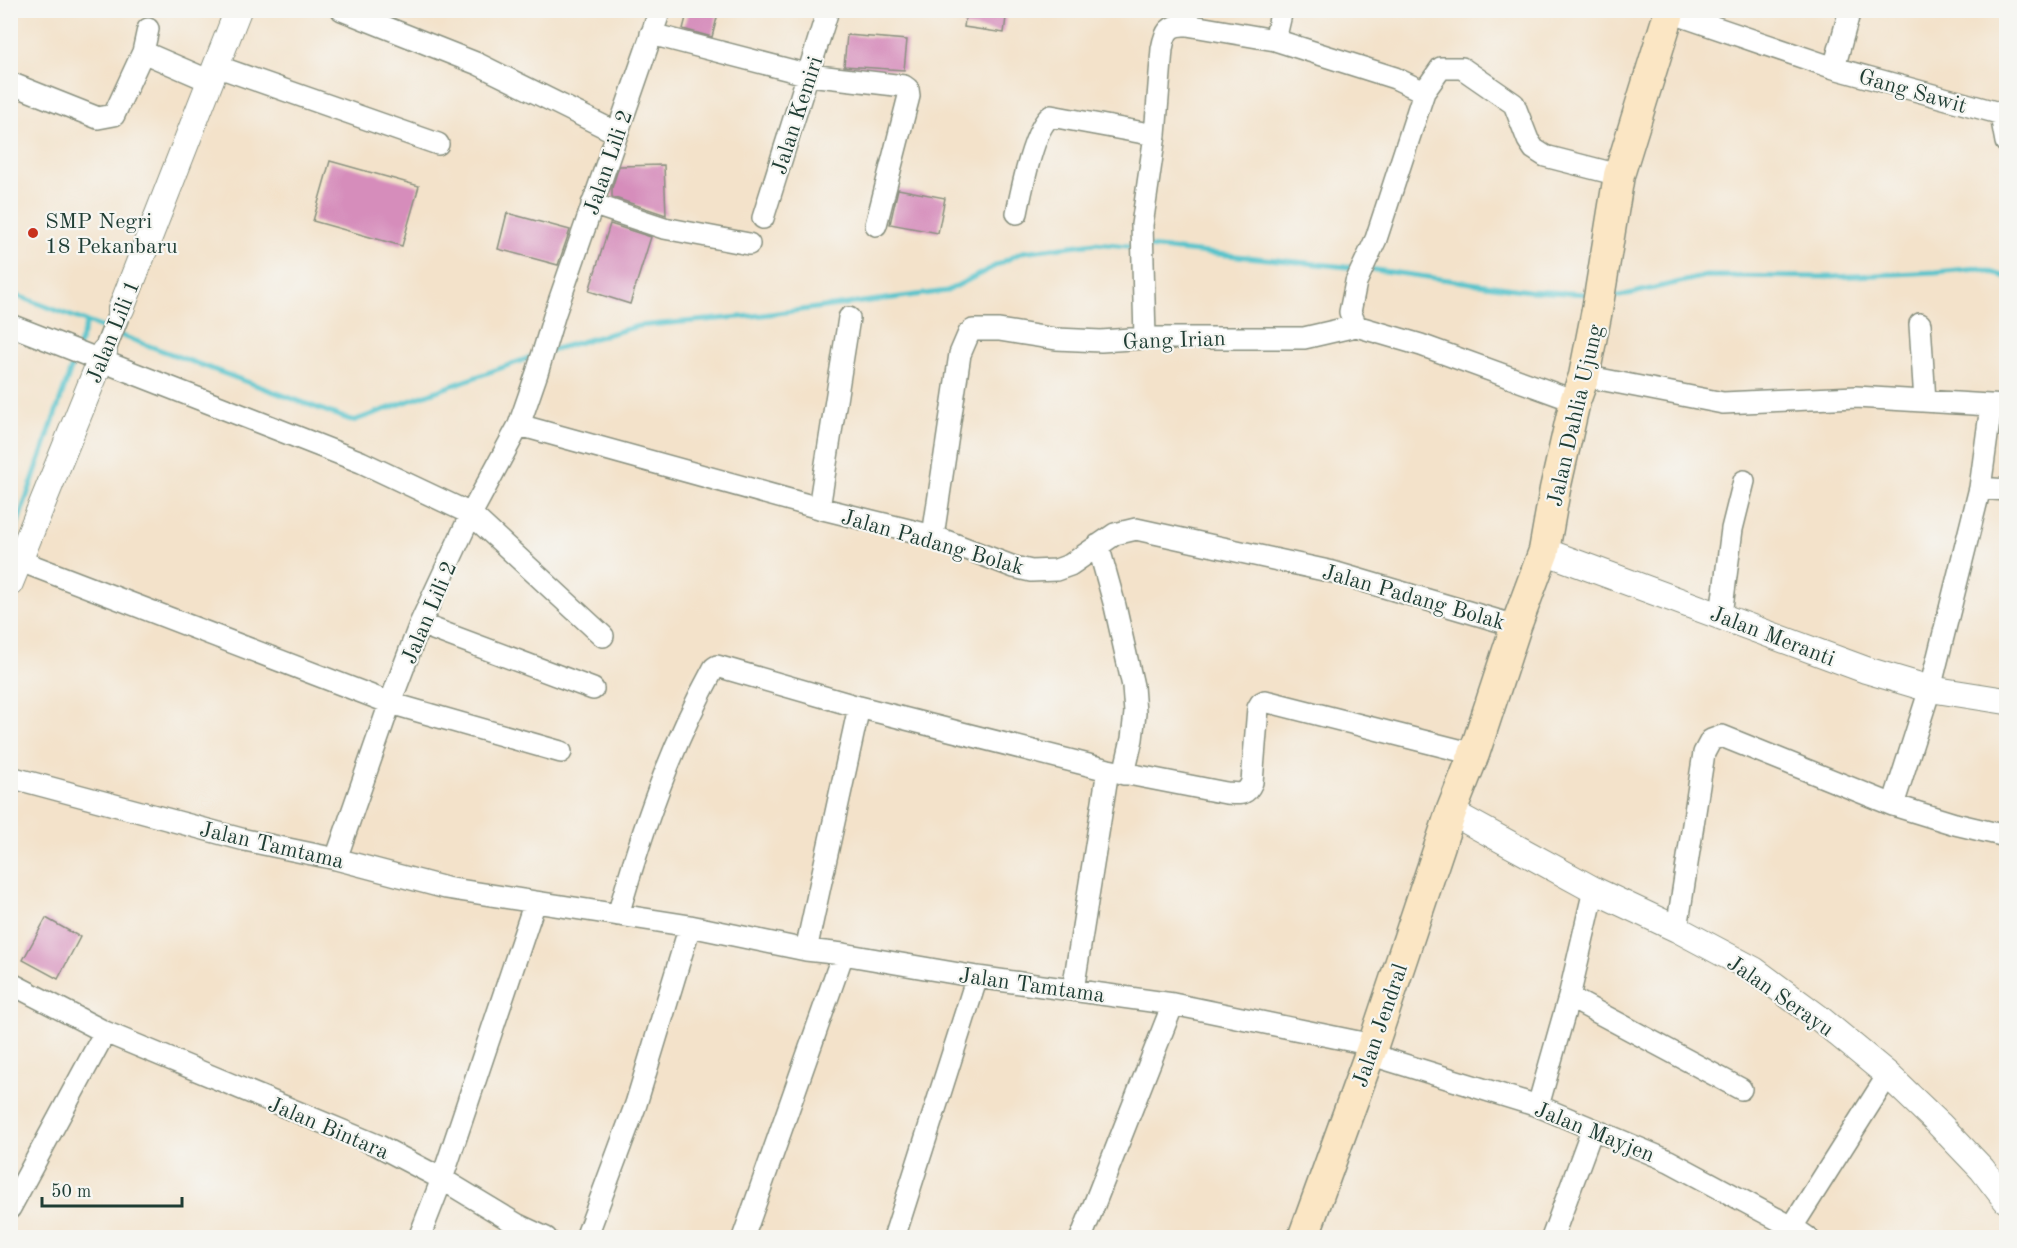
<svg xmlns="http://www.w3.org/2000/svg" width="2017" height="1248" font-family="'Old Standard TT',serif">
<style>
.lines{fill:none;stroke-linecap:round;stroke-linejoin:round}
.stream{stroke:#55c3cb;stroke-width:5}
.building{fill:#d68dbb}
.minor-casing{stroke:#89907f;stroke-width:24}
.tertiary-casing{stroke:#89907f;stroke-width:28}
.secondary-casing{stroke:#89907f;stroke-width:33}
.minor{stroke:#fff;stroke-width:21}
.tertiary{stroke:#fff;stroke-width:26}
.secondary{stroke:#fbe6c4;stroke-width:30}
.poi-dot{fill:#c8321e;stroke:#f6f6f2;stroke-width:2}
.labels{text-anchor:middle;stroke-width:4.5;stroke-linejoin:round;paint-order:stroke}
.street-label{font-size:22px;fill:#1f3d34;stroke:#f6f6f2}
.poi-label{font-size:22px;fill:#1f3d34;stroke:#f6f6f2;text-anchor:start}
</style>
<rect width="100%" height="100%" fill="#f6f6f2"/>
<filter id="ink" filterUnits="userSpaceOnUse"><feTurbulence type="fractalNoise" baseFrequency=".0167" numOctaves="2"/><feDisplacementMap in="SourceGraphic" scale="12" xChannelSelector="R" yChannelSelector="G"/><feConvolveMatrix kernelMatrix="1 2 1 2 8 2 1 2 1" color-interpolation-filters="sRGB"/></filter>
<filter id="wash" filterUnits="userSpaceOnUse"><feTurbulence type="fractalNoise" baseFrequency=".008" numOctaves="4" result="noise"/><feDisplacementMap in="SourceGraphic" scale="24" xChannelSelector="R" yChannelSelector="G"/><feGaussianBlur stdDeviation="1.35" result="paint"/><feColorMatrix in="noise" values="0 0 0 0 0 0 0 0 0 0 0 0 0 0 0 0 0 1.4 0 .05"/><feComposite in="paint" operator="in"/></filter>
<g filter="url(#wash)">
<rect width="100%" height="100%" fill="#f3e2ca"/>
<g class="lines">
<path class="stream" d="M1148 247 1357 268
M1369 269 1529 291 1589 294
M10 293 109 330
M1610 295 1620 296 1706 276 1833 277 1936 272 1978 268 2006 277
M117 334 353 421 537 355
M78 348 87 322
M548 351 638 326 762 315 947 291 1022 252 1095 243 1139 247
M10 545 75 357"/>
</g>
<g id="blocks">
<path class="building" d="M688 10H719L712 37 683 29Z
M966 10H1007L1004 33 964 27Z
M847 35 907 40 904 70 844 66Z
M330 161 419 186 402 246 313 221Z
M664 165 666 215 612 197V188L619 166Z
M898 189 945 198 938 233 890 224Z
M507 213 570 230 558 265 498 249Z
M610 224 651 237 630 304 589 291Z
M46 918 80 937 58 979 23 960Z"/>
</g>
</g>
<g filter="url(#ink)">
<use href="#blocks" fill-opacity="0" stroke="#89907f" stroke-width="1.5"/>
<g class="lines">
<defs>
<path id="minor" d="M342 10 478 64 617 133
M1670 12 1834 68 2006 115
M651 34 809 75 904 86 908 89 909 96 876 225
M1275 40 1282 10
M143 52 210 81
M216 66 438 144
M1834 68 1850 10
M10 83 98 118 114 115 143 52 148 29
M2001 115 2006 142
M592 204 664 228 749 244
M1017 213C1021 193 1034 127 1051 116L1155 135
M763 218 828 10
M1920 324 1925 401
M10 325 361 462 471 514 603 636
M1356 326 1350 312 1356 282 1376 239 1424 92 1441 68H1462L1514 104 1528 140 1534 149 1545 156 1619 175
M1145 338 1142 225 1155 135 1162 49C1165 32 1169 24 1187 25L1275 40 1395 78 1424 92
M104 352 121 309
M1584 376 1723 403 1856 397 2006 406
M519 425 819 508 933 536 1014 567 1031 571 1056 570 1070 565 1115 534 1136 529 1333 572 1516 626
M1980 488 2006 490
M819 508 849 318
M933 536 960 354 969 333 973 330H999L1056 339 1101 341 1145 338H1304L1356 326 1421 345 1575 401
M1098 545 1115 606 1133 686 1135 713 1132 739 1124 774
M10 557 390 703 561 752
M1721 615 1732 529 1744 481
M420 624 593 689
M10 777 245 840 336 859 446 888 690 926 806 950 843 954 977 977 1173 1004 1373 1045
M1893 805 1930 689 1980 488 1991 406
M336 859 390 703 420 624 471 514 519 425 537 373 555 313 660 10
M618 915C643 828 670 748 714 668L717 666 859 707 1108 770 1226 793C1240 794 1246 796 1252 782L1258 708 1261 703 1265 701 1474 754
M1677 929 1704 753 1711 740 1722 736 1893 805 1955 824 2006 836
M806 950 859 707
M10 983 105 1032 379 1146 442 1179 518 1225 546 1238
M1073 990 1108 770
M1569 997 1741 1089
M1369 1054 1538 1106 1669 1161 1792 1227 1808 1238
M1538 1106 1569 997 1594 890
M10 1208 105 1032
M1792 1227 1888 1075
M419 1238 442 1179 535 902
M586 1238 636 1104 690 926
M743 1238 843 954
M894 1238 977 977
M1081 1238 1173 1004
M1552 1238 1592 1130"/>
<path id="tertiary" d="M121 309 238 10
M1544 551 1866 670 1930 689 2006 701
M10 583 104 352
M1451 812 1594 890 1677 929 1754 970 1819 1018 1888 1075 1939 1124 1982 1169 2006 1200"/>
<path id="secondary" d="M1303 1238 1373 1045 1451 812 1474 754 1516 626 1544 551 1555 489 1575 401 1584 376 1597 310 1619 175 1670 10"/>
</defs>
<use href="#minor" class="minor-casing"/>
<use href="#tertiary" class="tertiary-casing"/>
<use href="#secondary" class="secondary-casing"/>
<use href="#minor" class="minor"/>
<use href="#tertiary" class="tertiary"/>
<use href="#secondary" class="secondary"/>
</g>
</g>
<circle class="poi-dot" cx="33" cy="233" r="6"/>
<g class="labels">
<g class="street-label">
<text transform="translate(1913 90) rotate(16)" y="8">Gang Sawit</text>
<text transform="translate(796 115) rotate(-72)" y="8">Jalan Kemiri</text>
<text transform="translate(607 162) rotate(-71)" y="8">Jalan Lili 2</text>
<text transform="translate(112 331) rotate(-68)" y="8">Jalan Lili 1</text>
<text transform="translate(1174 339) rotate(-2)" y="8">Gang Irian</text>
<text transform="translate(1574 415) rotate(-77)" y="8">Jalan Dahlia Ujung</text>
<text transform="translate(933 541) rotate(16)" y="8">Jalan Padang Bolak</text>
<text transform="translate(1414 596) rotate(16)" y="8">Jalan Padang Bolak</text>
<text transform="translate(428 612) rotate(-67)" y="8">Jalan Lili 2</text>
<text transform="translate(1773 635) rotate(21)" y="8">Jalan Meranti</text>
<text transform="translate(272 844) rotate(13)" y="8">Jalan Tamtama</text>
<text transform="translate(1032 984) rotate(8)" y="8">Jalan Tamtama</text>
<text transform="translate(1781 995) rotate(35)" y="8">Jalan Serayu</text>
<text transform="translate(1379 1025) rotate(-71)" y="8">Jalan Jendral</text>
<text transform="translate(329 1127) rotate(23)" y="8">Jalan Bintara</text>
<text transform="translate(1595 1131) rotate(22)" y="8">Jalan Mayjen</text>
</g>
<g class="poi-label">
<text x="45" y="228">SMP Negri<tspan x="45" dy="25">18 Pekanbaru</tspan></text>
</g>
</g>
<rect width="2017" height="1248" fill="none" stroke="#f6f6f2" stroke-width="36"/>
<path d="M42 1197v9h140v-9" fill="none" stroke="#1f3d34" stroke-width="3"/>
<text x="51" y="1197" font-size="18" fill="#1f3d34" stroke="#f6f6f2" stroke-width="4.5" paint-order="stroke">50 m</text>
</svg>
